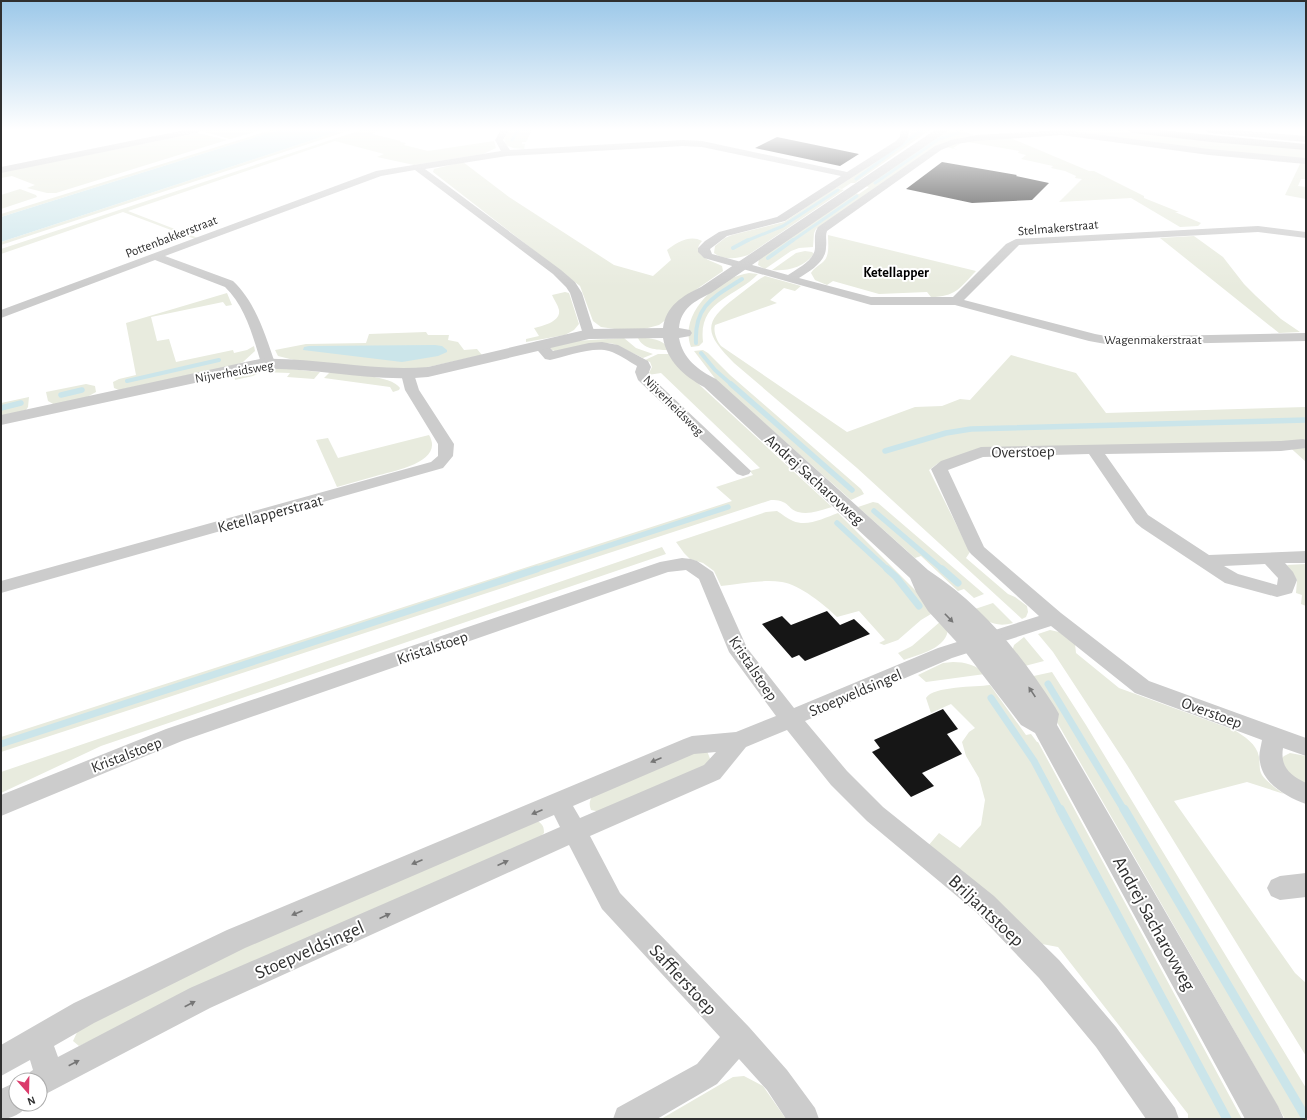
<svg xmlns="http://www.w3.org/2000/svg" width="1307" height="1120" font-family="'Alegreya Sans',sans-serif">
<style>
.green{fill:#e8ebde}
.water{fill:#cbe5ea}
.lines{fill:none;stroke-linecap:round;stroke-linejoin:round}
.stream-far4{stroke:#cbe5ea;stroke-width:3}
.stream-far3{stroke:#cbe5ea;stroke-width:4}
.stream-far2{stroke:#cbe5ea;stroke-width:5.5}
.stream-far1{stroke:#cbe5ea;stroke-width:7}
.stream{stroke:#cbe5ea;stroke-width:9}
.building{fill:#161616}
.minor{fill:#ccc;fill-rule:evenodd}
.tertiary{fill:#ccc;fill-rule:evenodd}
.secondary{fill:#b9b9b9;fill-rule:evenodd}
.oneway{fill:#767676}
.labels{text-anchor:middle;stroke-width:4;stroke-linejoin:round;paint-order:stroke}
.far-street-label{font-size:13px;fill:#2f2f2f;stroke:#fff}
.far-neighbourhood-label{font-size:14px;font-weight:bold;fill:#000;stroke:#fff}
.street-label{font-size:16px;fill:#2f2f2f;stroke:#fff}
.near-street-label{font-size:19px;fill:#2f2f2f;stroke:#fff}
</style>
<rect width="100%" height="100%" fill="#fff"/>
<path class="green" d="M203 130H262L230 139 201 131Z
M271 130H278L1 217V214Z
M343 130H351L1 245V242Z
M361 130H382L372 134 401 141 400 142 406 143 404 145 428 151 494 141 496 148 483 154 414 165 377 157 384 154 335 141 128 211 198 238 195 239 123 212 1 254V249Z
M509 130H532L526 142H522V144H525L524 149 513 148 506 145 504 139Z
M910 130H930L855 183H851L842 189 836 188 905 142 911 133Z
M962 130 973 135 946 142 934 147 816 229 814 233 813 247 799 248 791 251 765 269 758 265 759 259 855 193 859 194 869 187 866 186 947 131Z
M1049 130H1122L1306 149V159L1219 152Z
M198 133 227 140 56 193H47L27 188 35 185 12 176 1 178V172Z
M1008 137 1089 171H1094L1144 196V198L1179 212H1175L1201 223 1198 226 1180 227 1131 198 1059 202 1082 179 1075 178 1076 176 1065 171 1051 168 1053 166 1021 159 1026 155 1018 153 1019 151 968 142 961 143 953 148 958 150 947 147 961 142Z
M463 162 509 197 614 265 653 276 671 260 667 250C676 243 690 234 702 241 689 255 712 261 722 266L723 271 678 302 667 319 659 325 644 329 622 330 601 327 593 321 580 286 433 172 434 169Z
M1301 162 1306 163V179H1301L1298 186 1306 187V199L1285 195Z
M835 188 844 190 748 255C737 259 723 260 714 253L715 246 725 238 732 235 784 222Z
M20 189 36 195 37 197 1 209V195Z
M828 235 976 271C960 288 955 297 931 297L927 292 879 294 833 281 827 285 815 280 811 273C814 268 818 266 823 262 830 256 828 244 828 235Z
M1194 236 1223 257 1244 284 1256 296 1281 319 1300 332 1279 333 1160 238Z
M805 251 812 252 814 254C803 268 788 271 772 270L796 253Z
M749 273 758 274C735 298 698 300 703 342L699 346 691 347C678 313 719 277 749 273Z
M765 276 801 286 795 291 784 288 770 300 777 303 715 325C713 332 717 341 721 346L847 432 915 407 942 406 960 399 970 400 1011 355 1076 373 1106 413 1306 407V462L1284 442 977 449 937 464 929 470 970 552 966 558 1008 594 1015 597 1027 606 1028 612 1026 617 1022 619 857 468 734 363C707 335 700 324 735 298 745 291 754 282 765 276Z
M565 292 569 293 579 324 574 330 565 335 526 342V339L539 336 534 328C542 326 561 322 559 310 558 305 554 300 552 295Z
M227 293 232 305 226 306 223 302 151 317 157 341 169 339 176 362 233 350 234 353 247 350 254 346 255 351 243 362 235 365 119 390 114 388 113 382 119 379 136 375 126 323Z
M426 332 428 335H449L448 340 458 342 464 350 477 349 482 355 410 371 298 361 278 356 275 350 306 344 366 343 369 334Z
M624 338 636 348 653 354 643 358 614 344 609 343 555 351 552 350 550 347 575 341Z
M638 338C648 338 658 338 666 345L667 350C657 350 643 349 638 338Z
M703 350 708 353 730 375 861 489 864 494 851 500 717 381 694 351Z
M658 354H670L679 366 832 507C821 510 810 515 798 512 787 509 790 500 771 500L1 752V737L732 501 716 487 753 475 750 471 760 468 661 373 648 375 652 367 650 362 645 360Z
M270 367 320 372 314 379 287 377 290 373 261 372 253 376 235 380 234 373Z
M330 372C345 374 392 375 400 388L399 390 393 392 390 387 324 378Z
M86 384 95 386 96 392 87 397 55 405 48 401 46 392Z
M29 397 28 407 26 410 1 416V403Z
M429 435C445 462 394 471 376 476 363 480 350 483 337 487L316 440 328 438 338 458Z
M873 502 878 503 984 594 974 598 964 589 958 591 921 556 915 558 858 507Z
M777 511C782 514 788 519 793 521 808 527 824 518 838 513L936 611 921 620 898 640 884 645 879 643 885 640 859 611 837 617C825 605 800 585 782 582 762 579 741 584 721 586L714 571 703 563 690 559 684 553 676 542 766 512Z
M662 547 666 554 101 746 1 793V772Z
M1306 564V606L1301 604 1302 595 1296 593 1297 580 1287 565Z
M993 603 1013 623C995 628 986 621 972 610Z
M941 621 948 628C948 648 920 654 904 660L898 653 912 646Z
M1050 630 1059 632 1075 644 1076 653 1119 688 1234 730C1244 736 1257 744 1259 757 1260 761 1259 769 1261 773 1264 780 1278 790 1284 794L1247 782 1174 801 1295 973 1306 983V1056L1127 765 1053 652 1038 634Z
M1024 637 1044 661 1021 667 1012 652 1014 645Z
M953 662C965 662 977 665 985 674L926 682 918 675 943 663Z
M1052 672 1086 725 1306 1088V1119H1285L1054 717 1029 677Z
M990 685 1026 735 1031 734 1037 742H1038L1242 1119H1188V1114L1058 947 1042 944 928 846 939 833 960 848 981 825 985 800 979 778 966 756 962 742 969 732 975 728 951 704 931 713 926 698C933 686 976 687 990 685Z
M701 750 707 751 711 761 707 766 601 812 591 810C589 804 589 801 593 795Z
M1290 753 1306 756V786L1289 775 1281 759 1284 756Z
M538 821C543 825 544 827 544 833L538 839 79 1046 73 1041 79 1028 239 947Z
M744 1076 763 1086 786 1119H661L733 1077Z"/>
<path class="water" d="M278 130H343L1 242V217Z
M435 345 442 346 447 350V352L438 356 402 362 303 350 304 347 309 346Z"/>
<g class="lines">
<path class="stream-far4" d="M512 140 518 130
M856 179 922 130
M875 183 939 139 958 133
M746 241 783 226 838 190
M792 241 857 196"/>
<path class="stream-far3" d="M733 248 748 240
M768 258 793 240
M696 343C694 305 714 297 742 279
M701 353 715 370 732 385
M127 381 219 360"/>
<path class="stream-far2" d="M731 384 852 490
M61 395 82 390
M1 408 21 403
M885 451 946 433 971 429 1306 420
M874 511 943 570
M837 523 888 570
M534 570 728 507"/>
<path class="stream-far1" d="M887 569 896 577 919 606
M942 569 958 583
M1048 684 1124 810
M991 698 1034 761 1060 810
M1 744 537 569"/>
<path class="stream" d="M1060 809 1227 1119
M1124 809 1306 1118"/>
</g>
<path class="building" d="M777 137 859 154 840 166 755 148Z
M942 162 1017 175 1016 176 1049 183 1032 200 972 203 906 189Z
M827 611 840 625 854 619 870 634 805 661 799 655 792 658 762 624 782 616 791 625Z
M943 709 958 729 947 734 962 754 922 773 934 786 911 797 872 752 880 748 874 740Z"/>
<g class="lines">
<path class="minor" d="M185 130H201L197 133 1 173V167Z
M501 130H509L503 140 510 150 683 140 702 141 847 172 896 141 900 137 901 130H909L908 138 902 145 785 221 727 236 710 249 712 254 788 275C798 268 816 260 815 246 815 238 814 233 818 227L935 146 951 140 976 135 1064 130 1209 149 1306 158V164L1209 155 1061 135 976 141 956 144 941 150 827 231C825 236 827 241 826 247 826 262 810 271 799 278L871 297H953L1006 244 1016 239 1258 226 1306 232V238L1258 232 1019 245 964 300 1095 334 1111 337 1306 333V341L1111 345 1089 341 955 305H871L704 258 698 252V248L705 241 719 232 777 217 841 176 702 147 683 146 507 156 425 169 561 270 575 282 582 293 595 334 594 337H584L583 334 570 293 566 287 553 274 415 170 381 176 165 256 233 281C256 303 265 334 275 363L273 366H263L261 363C253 336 245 306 225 287L155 260 1 318V310L376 171 501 151 495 140Z
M1205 130H1236L1306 136V142L1209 133Z
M540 341 545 342 553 351 589 343 602 342 618 345 648 361 651 367 649 372 650 376 751 471 749 474 743 476 737 474 638 380 635 372 637 366C628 361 619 354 609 351 594 346 566 356 550 360L545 359 533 345 535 342Z
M408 370 413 371 419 390 454 444 453 456 443 468 1 593V581L431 462 438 456V444L405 390 401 374 403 371Z
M1303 439 1306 440V448L1281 451 1105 454 1148 515 1209 555 1306 551V563H1285L1293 572 1297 580 1292 593 1277 597 1225 583 1142 528 1136 523 1089 454 983 457 948 470 984 547 1061 613 1149 681 1306 738V756L1283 748C1280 767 1290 775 1306 783V804C1287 797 1263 784 1260 762 1258 755 1261 747 1262 740L1135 693 1051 626 952 658 805 721 847 771 883 807 994 896 1059 960 1116 1027 1175 1108 1179 1119H1146L1096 1047 1039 978 976 912 867 821 831 785 787 730 746 747 720 779 590 836 620 893 749 1027 787 1070 815 1108 819 1119H786L767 1090 739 1059 717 1084 657 1119H613L617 1108 697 1064 720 1037 602 909 569 845 210 1008 40 1097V1080H26L30 1072 33 1070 30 1060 1 1076V1045L74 1003 227 930 684 739 692 736 736 732 776 716 729 652 699 579 686 570 668 572 182 741 1 816V795L166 729 660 562 682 558 691 559 697 561 713 572 747 648 794 708 938 648 1039 616 971 554 968 550 931 469 941 461 981 447 1281 441ZM1265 564 1278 578 1277 585 1238 574 1224 566ZM716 752 704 765 580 818 573 806 694 754ZM554 815 560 827 190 988 58 1057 54 1046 94 1023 245 948Z
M1306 873V897L1280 900 1271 896 1267 888 1271 880 1280 876Z
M16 1082V1104H28C24 1113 10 1119 1 1119V1089Z"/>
<path class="tertiary" d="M935 130H949L711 293C695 301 681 308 679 328L690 330 692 333 690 336 679 338C683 359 698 370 716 379L928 570C983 606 1019 652 1055 707L1059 714 1057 725 1278 1106 1284 1119H1245L1035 733 1021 725 963 649 928 611 916 592 910 578 704 387C684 376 667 361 663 338L589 339 428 377C371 383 317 367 260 369L1 425V415L260 359C317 357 371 372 428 367L589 329 663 328C666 306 682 296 701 287Z"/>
<path class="secondary" d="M1128 130H1159L1306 144V150L1211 142 1133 133Z"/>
</g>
<defs><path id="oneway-solid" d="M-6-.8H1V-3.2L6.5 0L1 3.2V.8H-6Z"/></defs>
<g class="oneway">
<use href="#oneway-solid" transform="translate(949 618) rotate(46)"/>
<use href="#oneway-solid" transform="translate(1032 692) rotate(-124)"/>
<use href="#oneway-solid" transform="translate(656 760) rotate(157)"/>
<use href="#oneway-solid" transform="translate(537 812) rotate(157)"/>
<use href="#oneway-solid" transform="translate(417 862) rotate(157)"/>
<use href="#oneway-solid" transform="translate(503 863) rotate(-24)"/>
<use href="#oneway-solid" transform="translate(297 913) rotate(157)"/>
<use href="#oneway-solid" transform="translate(385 916) rotate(-24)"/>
<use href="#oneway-solid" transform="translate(190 1004) rotate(-27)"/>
<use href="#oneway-solid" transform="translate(74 1063) rotate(-27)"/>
</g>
<linearGradient id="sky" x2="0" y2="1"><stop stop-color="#9cc8e9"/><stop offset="0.45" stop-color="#fff"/><stop offset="1" stop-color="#fff" stop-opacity="0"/></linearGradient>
<rect width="1307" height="287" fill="url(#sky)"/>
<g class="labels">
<g class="far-street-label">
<text transform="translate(1058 227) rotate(-5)" y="5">Stelmakerstraat</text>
<text transform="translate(171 236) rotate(-21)" y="5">Pottenbakkerstraat</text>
<text x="1153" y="344">Wagenmakerstraat</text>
<text transform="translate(234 371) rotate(-10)" y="5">Nijverheidsweg</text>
<text transform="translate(674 405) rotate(45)" y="5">Nijverheidsweg</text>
</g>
<g class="far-neighbourhood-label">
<text x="896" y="277">Ketellapper</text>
</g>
<g class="street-label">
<text transform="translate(1023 451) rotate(-1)" y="6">Overstoep</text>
<text transform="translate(815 479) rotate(42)" y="6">Andrej Sacharovweg</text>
<text transform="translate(270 513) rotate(-15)" y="6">Ketellapperstraat</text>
<text transform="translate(432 647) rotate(-19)" y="6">Kristalstoep</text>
<text transform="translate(754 668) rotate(56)" y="6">Kristalstoep</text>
<text transform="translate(855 692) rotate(-23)" y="6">Stoepveldsingel</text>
<text transform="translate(1212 712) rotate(20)" y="6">Overstoep</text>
<text transform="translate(126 754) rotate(-21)" y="6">Kristalstoep</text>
</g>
<g class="near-street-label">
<text transform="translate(987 910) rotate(43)" y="7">Briljantstoep</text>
<text transform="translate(1155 923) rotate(61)" y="7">Andrej Sacharovweg</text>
<text transform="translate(309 949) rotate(-24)" y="7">Stoepveldsingel</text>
<text transform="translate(684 979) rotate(47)" y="7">Saffierstoep</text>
</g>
</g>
<rect width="1307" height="1120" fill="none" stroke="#2f2f2f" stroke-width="4"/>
<g transform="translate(28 1092) rotate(160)"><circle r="19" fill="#ffffff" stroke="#acacac"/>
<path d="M0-3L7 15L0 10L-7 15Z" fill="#db3c6c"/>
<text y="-6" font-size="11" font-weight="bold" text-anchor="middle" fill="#2f2f2f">N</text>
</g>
</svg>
